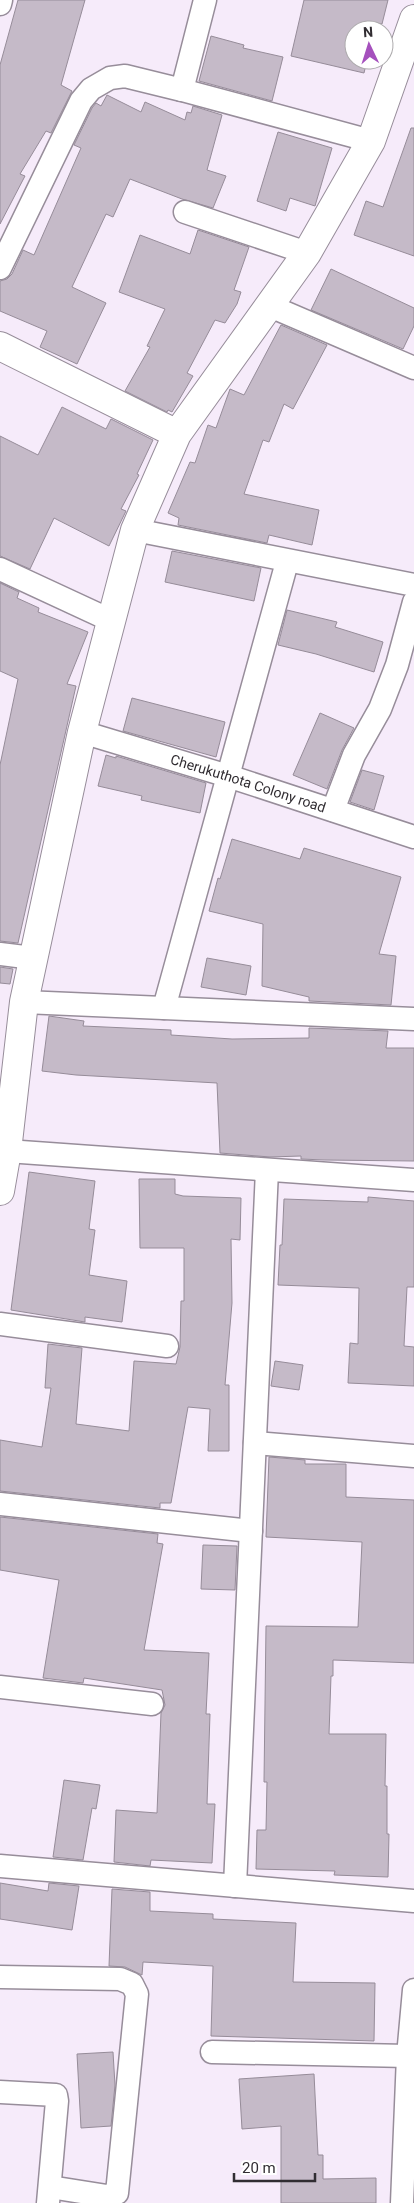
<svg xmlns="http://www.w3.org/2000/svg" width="414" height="2203" font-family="Roboto,sans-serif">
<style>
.building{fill:#c5bac8;stroke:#968c99}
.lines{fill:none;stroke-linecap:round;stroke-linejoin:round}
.minor-casing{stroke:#978d9a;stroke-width:25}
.tertiary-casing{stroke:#978d9a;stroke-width:30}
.minor{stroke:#fff;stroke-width:22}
.tertiary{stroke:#fff;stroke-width:28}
.labels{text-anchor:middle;stroke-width:4;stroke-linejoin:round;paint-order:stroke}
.street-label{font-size:14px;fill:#312d32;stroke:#fff}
</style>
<rect width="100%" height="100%" fill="#f6ebfa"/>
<path class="building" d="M18 0H85L61 85 72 91 51 133 46 131 20 174 25 176 0 224V65Z
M304 0H388L382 24 375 23 374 30H354V60H367L364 73 291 56Z
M211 36 244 45 243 48 283 57 272 101 199 81Z
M107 95 141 112 145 102 185 120 187 112 191 113 193 106 222 115 207 170 226 176 213 208 182 199 130 179 113 217 106 214 72 287 106 303 77 364 40 347 47 331 0 311V281L7 279 12 274 23 250 34 255 81 148 74 145 92 108 96 103 101 106Z
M411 128H414V256L354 235 366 201 383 207Z
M278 132 332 148 315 206 290 198 286 211 257 201Z
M198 230 249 247 234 290 241 292 237 304 225 323 215 320 187 373 193 376 172 412 168 410 167 412 125 391 150 347 147 346 165 309 119 292 140 235 190 254Z
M331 269 414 308V326L403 349 311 310Z
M281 325 327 345 293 409 284 404 269 442 263 440 244 494 319 510 312 545 269 535 267 543 178 525 179 518 168 513 190 462 195 463 208 425 216 428 230 389 244 395Z
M62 407 106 429 111 419 153 440 137 474 139 475 121 509 126 511 109 546 54 518 30 569 0 556V436L38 455Z
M172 551 261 568 254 601 165 582Z
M0 583 19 592 17 598 39 608 38 612 88 632 67 684 76 686 18 943 0 941V765L18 679 0 671Z
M287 610 337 622 335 627 383 642 374 672 316 654 278 645Z
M132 698 225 722 216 757 123 731Z
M320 713 354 728 342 750 327 789 293 775Z
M106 755 116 758V756L206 783 200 813 141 800 142 796 98 786Z
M362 770 384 776 374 810 350 802Z
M232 839 300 859 304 848 401 877 379 954 396 956 391 1005 309 1001V997L262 986 263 924 209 911 218 878 220 879Z
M207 958 251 966 246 995 201 987Z
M0 967 13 969 10 984 0 983Z
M49 1016 84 1021 83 1026 171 1030V1035L232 1039 309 1038V1028L388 1031 386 1048H414V1161L324 1160 301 1159V1156L270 1157 220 1153 217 1083 76 1075 42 1071Z
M29 1172 95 1181 89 1229 95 1230 89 1275 127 1281 122 1322 85 1317V1322L11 1310Z
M139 1179H175V1194L183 1196 241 1198 240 1240 231 1239 232 1303 225 1385H229V1451H208L210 1409 188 1407 171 1503H160V1508L0 1491V1440L42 1447 51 1388H45L48 1344 82 1348 76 1424 129 1431 134 1361 176 1364 180 1347 181 1301H184V1248H140Z
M368 1197 414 1201V1287H407L404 1346 414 1347V1386L348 1383 350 1343 358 1344 359 1288 278 1285 280 1245H282L284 1199 368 1202Z
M275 1361 303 1365 299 1390 271 1386Z
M269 1457 305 1460V1464H346V1497L414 1500V1663L333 1660V1676H331L329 1734H386L385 1786H387V1834H389L388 1877 334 1875 335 1871 256 1869 257 1830H266L267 1782H264L266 1626 358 1627 362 1542 266 1537Z
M0 1517 158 1534 157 1543 163 1544 144 1650 209 1653 206 1714H210L207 1804H215L212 1863 151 1860 150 1866 114 1862 116 1810 157 1813 161 1713 165 1705 162 1690 84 1678 83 1683 43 1678 59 1580 0 1570Z
M203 1545 237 1546 235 1590 201 1589Z
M64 1780 100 1785 96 1809 92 1808 83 1860 53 1857Z
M0 1883 48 1891 49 1883 79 1886 72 1930 0 1919Z
M112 1889 150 1892V1911L213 1914V1919L296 1923 293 1982 375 1983 374 2041 211 2036 213 1966 143 1962 142 1975 125 1967 109 1966Z
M113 2052 115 2085 111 2126 81 2128 77 2054Z
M314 2074 318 2155H323V2179L376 2178V2203H281V2126L242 2129 239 2079Z"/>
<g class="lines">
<defs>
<g id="minor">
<path d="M0 4 1 0"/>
<path d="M182 90 205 0"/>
<path d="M185 212 307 253"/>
<path d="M0 268 81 101 91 89 110 78 125 76 182 90 371 141"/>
<path d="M270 306 414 368"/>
<path d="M135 530 414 585"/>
<path d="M0 569 110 620"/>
<path id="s1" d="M82 732 228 776 414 837"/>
<path d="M333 810 354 755 380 709 397 665 414 602"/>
<path d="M0 954 33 958"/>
<path d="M24 1002 414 1019"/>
<path d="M164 1008 287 562"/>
<path d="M7 1151 414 1180"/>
<path d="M0 1324 167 1346"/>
<path d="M255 1443 414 1456"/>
<path d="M0 1504 251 1531"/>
<path d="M0 1687 152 1704"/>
<path d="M0 1866 414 1901"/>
<path d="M235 1886 267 1170"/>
<path d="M0 1977 120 1979 132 1984 137 1994 117 2193 107 2196 50 2187"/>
<path d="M212 2052 408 2056"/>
<path d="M0 2092 56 2095 57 2101 48 2203"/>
<path d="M402 2203 408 2056 414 1990"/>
</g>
<path id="tertiary" d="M0 346 177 434
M0 1191 7 1151 24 1002 82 732 135 530 177 434 307 253 371 141 414 19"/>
</defs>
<use href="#minor" class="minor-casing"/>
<use href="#tertiary" class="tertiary-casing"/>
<use href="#minor" class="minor"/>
<use href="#tertiary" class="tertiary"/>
</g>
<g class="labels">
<g class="street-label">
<text dy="5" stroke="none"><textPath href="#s1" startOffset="174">Cherukuthota Colony road</textPath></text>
</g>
</g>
<g transform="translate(369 45) rotate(356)"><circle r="24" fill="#ffffff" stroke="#adabad"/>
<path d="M0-4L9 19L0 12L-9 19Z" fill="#a550bd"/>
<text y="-8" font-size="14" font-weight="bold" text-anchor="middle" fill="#312d32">N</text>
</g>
<path d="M234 2173v8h81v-8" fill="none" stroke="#312d32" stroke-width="2.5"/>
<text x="242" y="2173" font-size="15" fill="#312d32" stroke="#ffffff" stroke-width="4" paint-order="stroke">20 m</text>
</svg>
